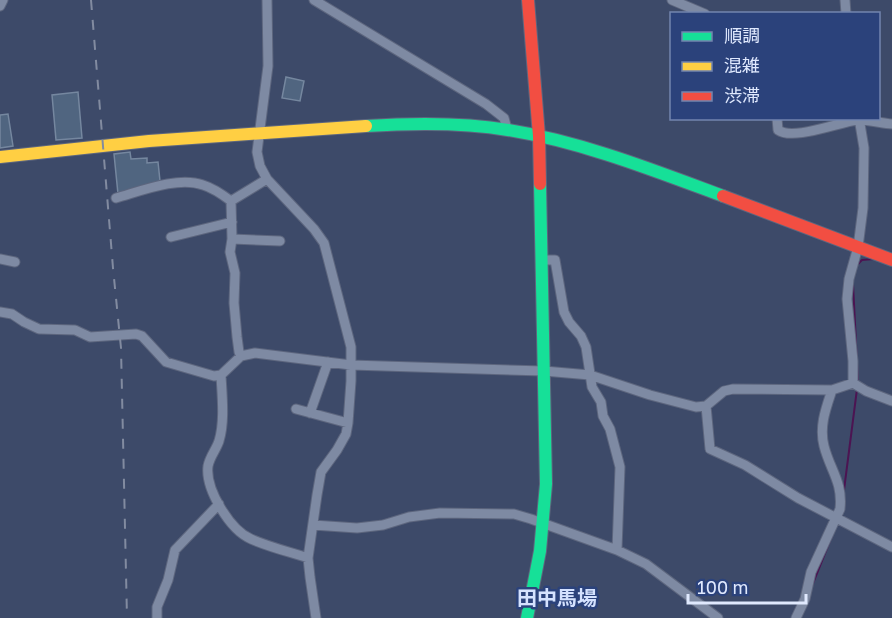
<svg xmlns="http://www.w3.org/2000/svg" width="892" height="618" font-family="'Golos Text','Noto Sans JP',sans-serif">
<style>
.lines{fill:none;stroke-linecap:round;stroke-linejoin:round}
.stream{stroke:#4c1452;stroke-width:2}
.building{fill:#506580;stroke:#75879f;stroke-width:1.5}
.street-casing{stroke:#5d667e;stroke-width:11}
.fast-casing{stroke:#5d667e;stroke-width:14}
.slow-casing{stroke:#5d667e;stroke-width:14}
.jam-casing{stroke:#5d667e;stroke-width:14}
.street{stroke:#7e8aa3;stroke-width:9}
.fast{stroke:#16e098;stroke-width:12}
.slow{stroke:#ffcf43;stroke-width:12}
.jam{stroke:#f24e42;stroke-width:12}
.rail{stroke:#828ba0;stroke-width:2;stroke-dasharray:10 10;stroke-linecap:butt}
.labels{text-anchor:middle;stroke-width:5;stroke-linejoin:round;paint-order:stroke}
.quarter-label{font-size:20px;font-weight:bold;fill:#d5e2fe;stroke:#2b427b}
</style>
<rect width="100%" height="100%" fill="#3d4a69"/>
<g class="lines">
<path class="stream" d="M858 264 862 260 874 259
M853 284 858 383
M844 490 857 389
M812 586 832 536"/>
</g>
<path class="building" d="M286 77 304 81 300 101 282 98Z
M78 92 82 138 56 140 52 95Z
M8 114 13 146 0 148V115Z
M130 152 131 159 147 158V163L158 162 160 181 118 194 114 154Z"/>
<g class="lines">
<defs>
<path id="street" d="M267 0 268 66 257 152 260 166 267 179 314 229 324 243 351 347V381L348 423 346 434 337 450 321 472 317 495 308 558 310 577 316 618
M314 0 486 104 504 118 507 129
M672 0 705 14
M845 0 846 14
M0 6 3 0
M777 118 778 130C793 141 839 122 858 120 869 120 881 123 892 124
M116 198C141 191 178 176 203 185 213 188 223 195 231 201
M171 237 232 222
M232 239 280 241
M0 259 15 262
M542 260H555L564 312 569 322 581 336 586 347 592 387 601 402 603 416 610 429 620 467 617 550
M0 312 12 314 24 322 39 329 75 330 90 337 136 334 142 336 166 362 214 376 221 375 241 356 255 353 351 365 544 371 590 375 650 395 696 407 706 406 724 391 733 389 832 390 853 383 866 391 892 401
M241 356 239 352 237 337 234 303 235 273 230 252 232 239 231 201 267 179
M221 375C222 396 225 421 219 441 216 450 210 456 208 466 205 489 230 530 251 539 269 547 290 552 308 558
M853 383V361L847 299 849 279 858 247 863 208 864 148 859 118
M706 406 710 449 745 465 798 498 892 547
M296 409 348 423
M310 413 328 362
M313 525 357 528 383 525 409 517 440 513 514 514 531 519 617 550 646 564 718 618
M157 618V607L168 580 175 550 219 504
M796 618 805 599 811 572 840 509C843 482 830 470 824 446 819 426 826 408 832 390"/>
<path id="fast" d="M366 126C413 123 461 122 508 130 582 142 653 170 723 196
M527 618 540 551 546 484 540 184"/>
<path id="slow" d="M0 157 149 141 366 126"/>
<path id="jam" d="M528 0 539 136 540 184
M723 196 892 260"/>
</defs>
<use href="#street" class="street-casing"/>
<use href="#fast" class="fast-casing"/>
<use href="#slow" class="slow-casing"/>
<use href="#jam" class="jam-casing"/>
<use href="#street" class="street"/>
<use href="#fast" class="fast"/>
<use href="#slow" class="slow"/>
<use href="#jam" class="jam"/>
<path class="rail" d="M91 0 113 268 121 348 127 618"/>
</g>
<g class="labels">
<g class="quarter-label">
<text x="557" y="605">田中馬場</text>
</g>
</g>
<rect x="670" y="12" width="210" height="108" fill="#2b427b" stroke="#7385af" stroke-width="1.5"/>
<rect x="682" y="32" width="30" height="9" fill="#16e098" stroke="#7385af" stroke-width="1.5"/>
<text x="724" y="42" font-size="18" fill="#e0e9fe">順調</text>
<rect x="682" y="62" width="30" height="9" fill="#ffcf43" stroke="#7385af" stroke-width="1.5"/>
<text x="724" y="72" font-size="18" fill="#e0e9fe">混雑</text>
<rect x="682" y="92" width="30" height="9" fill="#f24e42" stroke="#7385af" stroke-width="1.5"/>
<text x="724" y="102" font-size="18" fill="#e0e9fe">渋滞</text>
<path d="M688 594v9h118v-9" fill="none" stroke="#e0e9fe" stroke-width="3"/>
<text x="697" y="594" font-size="18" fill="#e0e9fe" stroke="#2b427b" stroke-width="4.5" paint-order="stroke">100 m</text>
</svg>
